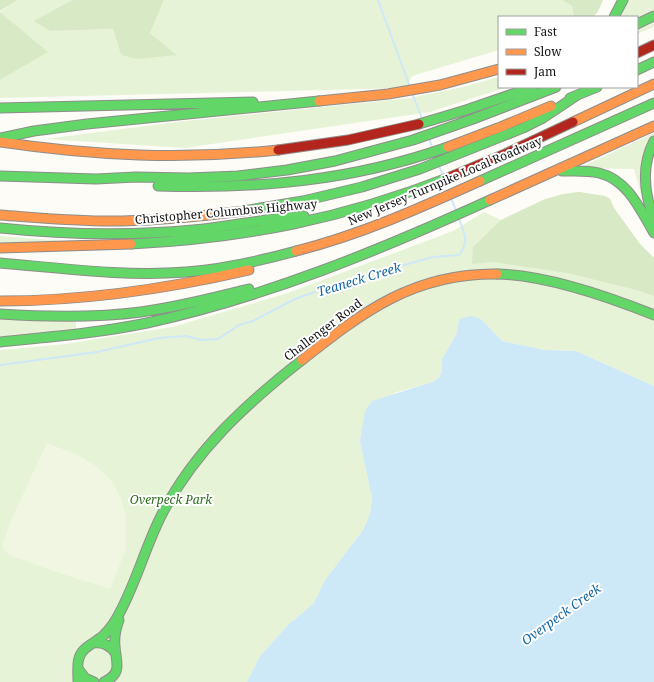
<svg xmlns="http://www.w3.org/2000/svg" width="654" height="682" font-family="'Noto Serif',serif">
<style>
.green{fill:#e7f3d7}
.forest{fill:#d8eac5}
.pitch{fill:#f0f6e1}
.water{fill:#cde8f7}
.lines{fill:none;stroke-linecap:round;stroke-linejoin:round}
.stream{stroke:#cde8f7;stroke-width:2}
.fast-casing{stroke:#8e8d8b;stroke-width:11}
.slow-casing{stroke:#8e8d8b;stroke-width:11}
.jam-casing{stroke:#8e8d8b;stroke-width:11}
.fast{stroke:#63d668;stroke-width:9}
.slow{stroke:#ff974d;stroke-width:9}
.jam{stroke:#b3261e;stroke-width:9}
.labels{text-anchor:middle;stroke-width:4;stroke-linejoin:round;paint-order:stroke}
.street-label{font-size:12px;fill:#111;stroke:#fff}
.park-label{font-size:12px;font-style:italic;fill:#2f6b1f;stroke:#fff}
.water-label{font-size:13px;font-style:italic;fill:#1768a6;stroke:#fff}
</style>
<rect width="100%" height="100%" fill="#fdfcf7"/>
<path class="green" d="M18 0H72L33 21 50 31 113 29 121 55 176 54 150 33 164 0H562L572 6 574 17H499V50L412 76 406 88 0 98V80L47 52 0 12Z
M628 0H654V10L637 18 620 17Z
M654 23V27L637 34V30Z
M499 77V87H507L430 112 185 148 45 139 176 122 410 98 462 87Z
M654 133V135L645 149V209L634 169 579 168Z
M579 192 605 196 610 199 614 208 640 244 654 258V386L576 351 545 350 502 341 481 319H459L457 333 442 359V371L439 378 432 382 394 393 360 442 372 498 370 514 363 530 325 580 314 603 288 625 260 656 247 682H0V350L66 344 172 327 288 293 453 231 484 212 501 220C526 208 550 195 579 192Z
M0 236 64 241V243L0 244Z
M0 317 76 320V331L0 338Z"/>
<path class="forest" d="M0 0H18L0 11Z
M72 0H164L150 33 177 55 137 59 121 55 113 29 50 31 33 21Z
M562 0H603C595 20 595 17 574 17L572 6Z
M0 12 48 52 0 80Z
M579 192 605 196 610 199 614 208 640 244 654 258V296L637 290 567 273 493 262 472 264 473 247 501 220 545 199 563 194Z"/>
<path class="pitch" d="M47 443 80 456 96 466 111 480 121 498 125 513 126 549 110 589 50 570 10 555 5 551 2 546 11 520Z"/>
<path class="water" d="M471 316 481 319 502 341 545 350 576 351 654 386V682H247L260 656 288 625 314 603 325 580 363 530 370 514 372 498 360 442 365 411 372 401 432 382 439 378 442 371V359L457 333 459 319Z"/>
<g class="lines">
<path class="stream" d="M378 0 410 87
M412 93 422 119
M429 138 432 147
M439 166 443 175
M451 198 456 211
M0 365 97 352 159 338 186 336 201 340 218 339 239 325 253 321 295 299 346 281 433 257 459 255C470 241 464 233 459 219"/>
<defs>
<path id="fast" d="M614 17 623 0
M637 24 654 16
M637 70 654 62
M570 98 597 87
M0 108 253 102
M419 124 466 110 533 87
M0 138 34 131 87 124 319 101
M654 141C641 166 644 193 654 219
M562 171C574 171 587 170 599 173 628 180 640 209 654 233
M0 176 96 179 136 177 189 178 238 176 287 170 335 161 413 140 473 119 556 87
M480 181 654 103
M158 186C259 189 351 181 448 147
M243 211 303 201 362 187 420 169 523 128 543 118 576 96
M0 228C68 235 136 236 204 229 238 225 270 218 304 216
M131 244C245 238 343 219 450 177
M0 263C61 268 124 277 186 272 223 269 260 261 296 251
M497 274C546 275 609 297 654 315
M0 314C47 317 94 318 141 312 178 307 213 298 249 289
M0 342C49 337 99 333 147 323 266 297 380 250 490 200
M93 643C103 642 110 645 116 654
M79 670 85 678 94 682
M78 682C78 676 77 663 79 658 82 647 95 643 103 636 110 629 115 622 119 614 136 583 145 548 161 516 194 451 246 404 302 360
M104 682C123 673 116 663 115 646 114 637 116 628 119 620"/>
<path id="slow" d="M319 101 388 94 440 85 499 69
M573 122 654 84
M0 142C95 156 183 160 278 150
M448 147 498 128 551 106
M490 200 654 126
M0 215C41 218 81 222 122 221 163 220 203 216 243 211
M0 248 131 244
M296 251C360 235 420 208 480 181
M0 301C85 301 167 289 249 270
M302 360C364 311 414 273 497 274"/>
<path id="jam" d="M637 53 654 45
M278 150 348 140 419 124
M450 177 505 154 573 122"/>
</defs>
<use href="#fast" class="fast-casing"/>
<use href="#slow" class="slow-casing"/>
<use href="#jam" class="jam-casing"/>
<use href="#fast" class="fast"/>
<use href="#slow" class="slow"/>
<use href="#jam" class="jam"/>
</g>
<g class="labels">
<g class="street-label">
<text transform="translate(445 181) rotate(-23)" y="4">New Jersey Turnpike Local Roadway</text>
<text transform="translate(226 212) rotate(-5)" y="4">Christopher Columbus Highway</text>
<text transform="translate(323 330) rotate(-37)" y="4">Challenger Road</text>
</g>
<g class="park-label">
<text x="171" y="504">Overpeck Park</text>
</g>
<g class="water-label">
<text transform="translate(359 279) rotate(-17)" y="5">Teaneck Creek</text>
<text transform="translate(561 614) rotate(-36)" y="5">Overpeck Creek</text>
</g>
</g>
<rect x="498" y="16" width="140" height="72" fill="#ffffff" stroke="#a0a0a0"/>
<rect x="506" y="29" width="20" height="6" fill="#63d668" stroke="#a0a0a0"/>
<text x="534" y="36" font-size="12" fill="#111111">Fast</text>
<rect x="506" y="49" width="20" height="6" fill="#ff974d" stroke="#a0a0a0"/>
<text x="534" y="56" font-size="12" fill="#111111">Slow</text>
<rect x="506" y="69" width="20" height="6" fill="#b3261e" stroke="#a0a0a0"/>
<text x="534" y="76" font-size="12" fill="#111111">Jam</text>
</svg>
